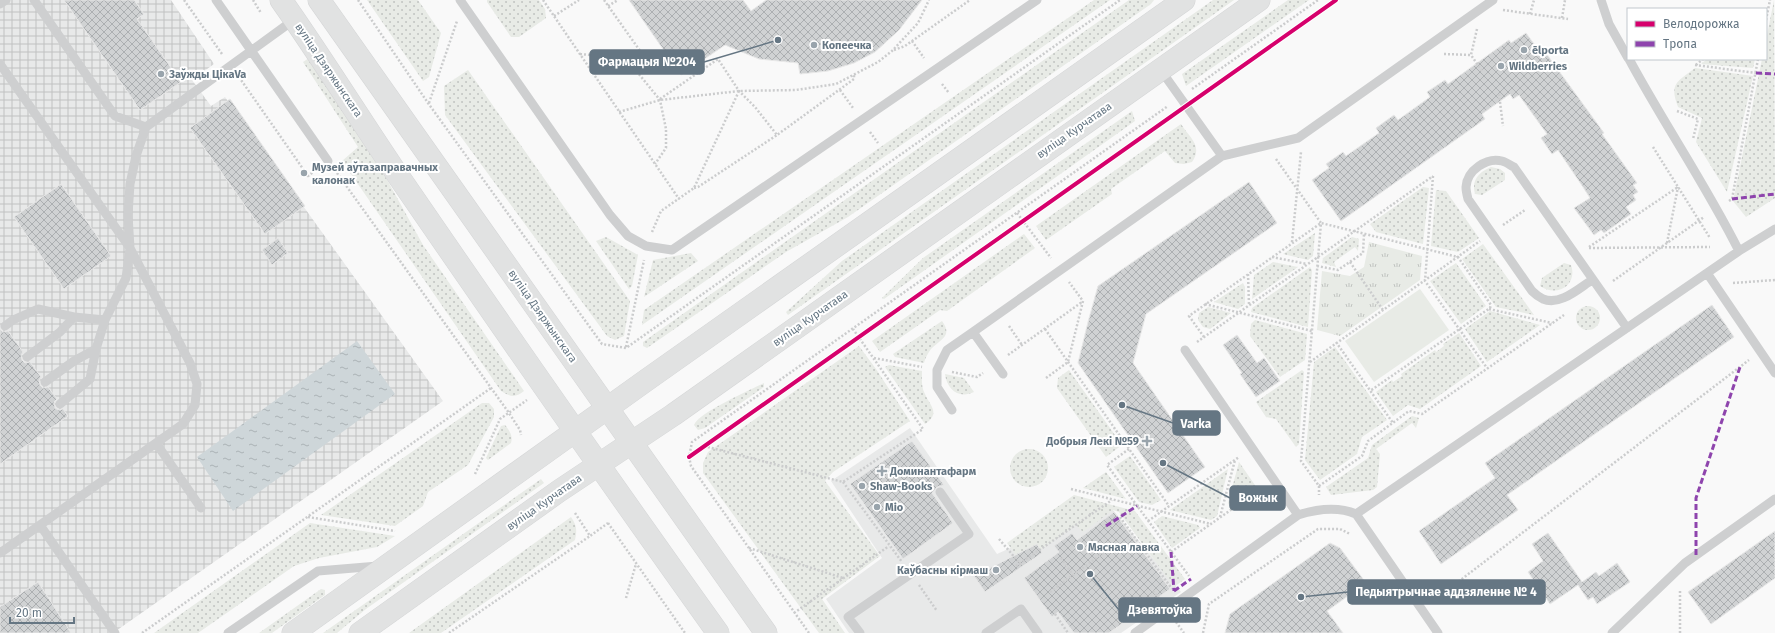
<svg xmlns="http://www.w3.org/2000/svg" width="1775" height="633" font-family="'Fira Sans',sans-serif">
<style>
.built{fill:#e8e9e9}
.industrial{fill:url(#industrial-grid)}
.grass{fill:url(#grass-dots)}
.park{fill:url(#park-tufts)}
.pitch{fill:#e8ebe6}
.water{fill:url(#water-ripples)}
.building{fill:url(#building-cross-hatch);stroke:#e8e8e8}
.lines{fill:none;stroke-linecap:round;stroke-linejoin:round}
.secondary-casing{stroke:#d5d6d7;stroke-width:23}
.path{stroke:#cbcccd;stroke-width:2.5;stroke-dasharray:2 2;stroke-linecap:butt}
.lane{stroke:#cecfd0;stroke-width:9}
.secondary{stroke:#e1e2e2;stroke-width:22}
.quiet{stroke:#8e44ad;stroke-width:3;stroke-dasharray:6 3;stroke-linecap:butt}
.cycleway-casing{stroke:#fff;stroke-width:6}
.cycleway{stroke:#d6006c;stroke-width:4}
.poi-dot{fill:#99a4ac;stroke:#fff;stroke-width:1.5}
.labels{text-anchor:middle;stroke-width:4;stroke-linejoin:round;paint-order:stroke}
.poi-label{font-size:11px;font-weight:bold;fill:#657683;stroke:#fff;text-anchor:start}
.street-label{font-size:11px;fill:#657683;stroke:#fff}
.leader{fill:none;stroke:#657683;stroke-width:1.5}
.callout-dot{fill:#657683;stroke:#fff;stroke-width:1.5}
.callout{fill:#657683;stroke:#657683;stroke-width:1.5}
.callout-label{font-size:12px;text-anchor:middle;font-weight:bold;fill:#fff}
</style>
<defs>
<pattern id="industrial-grid" width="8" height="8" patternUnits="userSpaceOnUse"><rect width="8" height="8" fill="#e8e9e9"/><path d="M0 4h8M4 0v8" fill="none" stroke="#c0c1c2"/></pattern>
<pattern id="grass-dots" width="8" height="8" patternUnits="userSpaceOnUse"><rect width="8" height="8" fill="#e8ebe6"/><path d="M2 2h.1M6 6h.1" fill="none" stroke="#c0c3c0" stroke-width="1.8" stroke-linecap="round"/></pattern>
<pattern id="park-tufts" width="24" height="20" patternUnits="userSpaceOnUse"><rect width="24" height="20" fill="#e8ebe6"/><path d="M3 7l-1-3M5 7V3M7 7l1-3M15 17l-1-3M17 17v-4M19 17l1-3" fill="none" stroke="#c0c3c0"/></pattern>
<pattern id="water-ripples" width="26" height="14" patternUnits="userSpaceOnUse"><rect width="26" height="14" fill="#ced6d9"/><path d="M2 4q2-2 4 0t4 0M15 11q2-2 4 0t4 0" fill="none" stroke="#abb2b5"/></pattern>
<pattern id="building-cross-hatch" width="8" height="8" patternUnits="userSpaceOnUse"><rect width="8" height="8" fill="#d0d2d3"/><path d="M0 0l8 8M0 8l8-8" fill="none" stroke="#acafb1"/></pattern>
</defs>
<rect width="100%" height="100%" fill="#f9f9f9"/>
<path class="built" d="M910 428 997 554 1108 504 1181 592 1121 633H849L826 599 882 558 831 481Z"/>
<path class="industrial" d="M0 0H171L214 64 192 80 211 106 225 97 443 401 113 633H0Z"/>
<path class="grass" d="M367 0H418L441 33 429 77 423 81Z
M487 0H539L545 9 546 18 519 37H511L487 2Z
M1094 0H1110L642 325 644 310Z
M1129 0H1154L1151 4 848 217 786 252 647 348 643 346V342Z
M1213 0H1234L788 315 786 312 842 261Z
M1288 0H1309L1186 86 1182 74Z
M1774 0 1775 198 1746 217 1733 201 1762 59H1766V40Z
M309 58 379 165 423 245 524 391C515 398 511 397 501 391L342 161 358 147 303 62Z
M1707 59H1755L1753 68 1701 64Z
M1695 68 1753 76 1727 192 1696 142 1702 118 1678 107C1669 83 1677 82 1695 68Z
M468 70 630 301 624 336 615 340 607 336 445 115 444 86Z
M1132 111 1135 121 884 299 882 298 923 258Z
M1181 124C1190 138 1203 146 1192 162L1184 164 1175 163 1165 151 1111 189 1112 194 1046 240 1036 226Z
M1491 167 1500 169 1505 173V180L1482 195 1475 194C1471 180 1479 172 1491 167Z
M1423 187 1429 188 1423 244 1376 232 1370 224Z
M1436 190 1446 191 1479 238 1458 252 1431 246Z
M1315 233 1313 256 1308 260 1283 254Z
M1024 234 1035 248 947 311 940 310 880 352 872 341Z
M606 237 638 255 632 286 629 289 596 241Z
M1352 237 1359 239 1358 251 1355 247 1334 262 1336 267 1322 263 1323 258Z
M1483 244 1534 315 1496 307 1462 259Z
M691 253 698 261 644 297 653 260Z
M1273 262 1298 267 1252 299 1254 275Z
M1456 263 1486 306 1461 324 1430 281Z
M1564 263 1571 265C1578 285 1557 298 1540 286L1542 278Z
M1310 267 1312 270 1308 327 1251 312 1252 308Z
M1243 283 1245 287V304L1238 309 1214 302Z
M1576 318a12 12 0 1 1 24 0a12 12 0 1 1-24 0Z
M1208 307 1231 313 1210 329 1203 327 1198 320 1199 313Z
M1490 311 1540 325 1487 362 1465 329Z
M1255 320 1307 334 1305 360 1280 377 1250 336 1251 324Z
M942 321C953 336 941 339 931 349 928 353 925 358 924 363L895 357 893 354Z
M1459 333 1481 366 1420 409 1408 405 1393 416 1376 392 1392 380 1393 382 1402 376 1401 374 1435 350 1436 352 1444 346 1443 344Z
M859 346 876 369 910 421 833 472 825 481 880 556 822 599 845 633H819L703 473V463L708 452Z
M1335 347 1387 420 1362 437 1357 454 1320 480 1305 460 1314 362Z
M889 365 922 371C922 379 921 387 925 394 930 406 941 413 925 424L885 367Z
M1069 370 1122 445 1106 457 1057 388 1058 378Z
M1302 370 1304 372 1299 444 1296 447 1276 419 1266 417 1256 402Z
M945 374 964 378 974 392C959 399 947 390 945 374Z
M764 383V387L705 428 698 430 694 425C698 413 750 390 764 383Z
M482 403H489L494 409V417L468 465 428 492 423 506 395 526 321 515Z
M1412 416 1419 418 1416 428 1412 423 1376 449 1380 454 1377 487 1373 490 1331 495 1326 487 1368 458 1372 445Z
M505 425C510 431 513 436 511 443L488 460 486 458 501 426Z
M1010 468a19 19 0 1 1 38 0a19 19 0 1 1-38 0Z
M1130 456 1161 500 1152 505 1139 502 1114 467Z
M1239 462 1257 488 1230 507 1228 503Z
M1228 469 1217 516 1211 520 1170 510Z
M1106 472 1126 499 1083 488Z
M541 479 544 483 366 609 337 633H323Z
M1074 495 1135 511 1185 579 1174 587 1119 512 1113 510 1083 532 1076 525 1022 563 1007 543Z
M1162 516 1198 525 1200 528 1172 548 1154 522Z
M571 517C577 525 577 531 575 540L441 633H409Z
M310 523 395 536 377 547 319 558 294 566 198 633H154Z
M321 589 325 590V595L272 633H259Z"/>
<path class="park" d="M1369 242 1422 256 1420 280 1340 336 1317 330 1322 271 1350 276 1364 267Z"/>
<path class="pitch" d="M1420 289 1449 330 1374 382 1345 341Z"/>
<path class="water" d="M357 341 395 394 233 511 197 457Z"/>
<path class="building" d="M64 0H134L144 14 137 19 181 82 140 110Z
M629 0H743L751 11 766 0H922L899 30 875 52 854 63 828 71 800 74 798 63 759 59 725 45 681 75Z
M1526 33 1537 48 1540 45 1604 133 1602 134 1637 183 1633 185 1638 192 1633 195 1636 200 1626 207 1631 214 1604 233 1601 230 1594 235 1574 208 1590 198 1583 187 1558 150 1552 154 1541 138 1547 134 1519 95 1513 99 1510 94 1482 114 1485 119 1341 221 1312 180 1329 168 1326 164 1343 152 1346 156 1379 133 1376 128 1394 115 1398 120 1430 97 1427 92 1445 80 1448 84 1509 40 1511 43Z
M230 99 305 206 265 234 190 128Z
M1249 182 1277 223 1146 314 1133 363 1205 467 1168 493 1078 363 1088 322 1098 286Z
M61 184 111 256 64 289 14 217Z
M278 238 288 253 272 265 262 250Z
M1712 305 1734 337 1507 495 1518 510 1441 564 1419 531 1495 478 1485 463Z
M0 329 3 332 8 331 23 352 21 355 22 360 25 363 30 362 41 377 39 380 40 385 43 388 48 387 57 399 54 402 55 408 58 410 63 409 68 416 0 464Z
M1237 335 1257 363 1264 358 1280 381 1256 397 1240 374 1242 373 1223 345Z
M912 441 944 485 937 487 932 493 953 523 903 559 850 484Z
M1114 512 1170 589 1109 633H1074L1058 612 1052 617 1024 578 1059 552 1054 546 1072 533 1077 540Z
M1775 531V578L1711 624 1688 592Z
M1548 533 1582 582 1596 572 1599 576 1617 563 1630 582 1597 604 1593 597 1588 600 1578 585 1550 604 1528 572 1543 561 1532 544Z
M1330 543 1340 548 1366 583 1327 611 1343 633H1225L1230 614Z
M1037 544 1042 553 985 592 974 576Z
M38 582 71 633H0V607Z"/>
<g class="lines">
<defs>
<path id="secondary" d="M281 0C322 58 359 118 399 177 504 330 610 482 718 633
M319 0 766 633
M293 633 648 379 1184 0
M360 633 559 491 673 415 1259 0"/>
</defs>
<use href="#secondary" class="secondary-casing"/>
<path class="path" d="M184 0 222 54
M253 0 261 13
M358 0 428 103 602 344 626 348 1120 0
M543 0 679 199
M604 0 643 55 627 66
M608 6 618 0
M1503 10 1568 19
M1530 14 1534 0
M554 16 579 0
M1562 18 1565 0
M1766 20 1770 0
M1477 29 1471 55 1482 71
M912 41 924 58
M894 50 905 46 970 0
M580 54 610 57 624 64 638 73 660 100 666 129V148L655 164
M1444 54 1471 55
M1695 65 1756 73
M1696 65 1703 59
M239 77 308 176 317 169
M942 84 949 93
M1192 89 1318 0
M840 90 853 108
M1499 94 1503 126
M660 99 718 59 739 91 755 107 777 135 854 79V75
M429 103 457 21
M1677 111 1698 119 1693 139
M619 112 660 100 739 91 796 90 836 84 878 62 892 51 918 23 929 0
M870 132 878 143
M1653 147 1710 238
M1276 159 1321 223 1301 461 1319 486V495
M337 173 509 413 520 430 521 435
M1433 176 1425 281 1487 368
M694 188 698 187 777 135
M1729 201 1732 199 1758 59
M1017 213 1051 258
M1503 225 1525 210
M652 232 661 211 694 188 739 91
M1292 242 1301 152
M1667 243 1678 187
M1589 247 1678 187
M1589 248 1710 247
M1272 257 1307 264
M1350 262 1383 310
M1317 266 1338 270 1363 253 1364 234
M1248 274 1249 305
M1613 281 1704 217
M1733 283 1775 280
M1205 304 1312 331
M1489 309 1552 323
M1009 326 1022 345
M1045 329 1169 506
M1204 337 1189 316 1321 223 1458 257 1491 305 1490 308 1370 391
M1197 342 1433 176
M1336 342 1393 423
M626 347 644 260
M1008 355 1082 302
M874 358 922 367
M1310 362 1480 241
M952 372 977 377 983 373
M1046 378 1068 362 1083 301 1069 282
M704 446 843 482 923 429 853 329
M1129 449 1107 465 1189 576
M475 474 500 419 527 400
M843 482 902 562
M1319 486 1362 456 1368 441 1409 411 1422 414 1564 315
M1071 489 1211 524
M575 513 590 536 608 523
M308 517 395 531
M1120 517 1172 589
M1220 517 1235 460
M1148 521 1239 457
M608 523 685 633
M999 539 1022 566
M749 548 843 578
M1171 552 1262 488
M1061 558 1073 575
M1016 566 1112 500
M919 585 937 611
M1153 591 1159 598
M1050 592 1118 542
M626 598 636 564
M1433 601 1749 360
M794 613 889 546
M1055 614 1068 633
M1176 622 1184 633
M142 633 491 388
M449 633 590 536
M809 633 691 466 689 457 692 442 1168 106
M1203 633 1209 604 1318 529H1340L1350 534
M1680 633V590"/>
<path class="lane" d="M34 0 115 116 146 127 295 19
M216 0 328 161
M460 0 610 215 628 236 646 246 672 250 1037 0
M1601 0 1609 24 1628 58
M0 4 6 0
M1629 59C1664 124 1706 185 1739 251
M0 64 130 248 126 278 105 320 96 349 74 361 45 382
M1160 69 1222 156
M1707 273 1775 373
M1592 280C1578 289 1560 306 1543 299 1539 297 1535 294 1532 291L1468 199C1467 195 1466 191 1466 187 1467 170 1487 157 1502 161 1506 162 1510 165 1514 167L1627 328
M5 326 13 320 38 309 74 317 105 320
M1185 350 1298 515
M27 357 60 332 74 317
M1003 374 973 332 1222 156 1298 138 1493 0
M60 404 90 379 96 349
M952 410 937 387V370L947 350 973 332
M156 443 201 508
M1356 514 1739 251 1775 229
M40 525 183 424 195 405 197 384 190 363 130 248 128 215 130 184 136 156 146 127
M0 553 40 525 115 633
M228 633 318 571 378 566
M860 633 848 617 969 534 940 492
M986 633 1021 609 1038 633
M1135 633 1298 515C1317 509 1337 506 1356 514L1438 633
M1612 633 1685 563 1775 499"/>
<use href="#secondary" class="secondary"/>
<path class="quiet" d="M1756 73 1775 74
M1732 199 1775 194
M1106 526 1137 506
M1171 552 1174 591
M1696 555V498L1740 367
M1174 591 1191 579"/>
<defs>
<path id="cycleway" d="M689 457 1336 0"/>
</defs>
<use href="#cycleway" class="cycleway-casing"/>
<use href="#cycleway" class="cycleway"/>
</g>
<g class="poi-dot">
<circle cx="814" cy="45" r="4"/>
<circle cx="1524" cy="50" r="4"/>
<circle cx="1501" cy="66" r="4"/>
<circle cx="161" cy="74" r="4"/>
<circle cx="304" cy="173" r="4"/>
<path d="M1145 435h4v4h4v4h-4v4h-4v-4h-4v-4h4z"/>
<path d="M880 465h4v4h4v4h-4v4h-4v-4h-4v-4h4z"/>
<circle cx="862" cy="486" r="4"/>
<circle cx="877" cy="507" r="4"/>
<circle cx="1080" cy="547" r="4"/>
<circle cx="996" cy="570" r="4"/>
</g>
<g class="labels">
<g class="poi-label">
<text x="822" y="49">Копеечка</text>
<text x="1532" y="54">ēlporta</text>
<text x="1509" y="70">Wildberries</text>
<text x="169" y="78">Заўжды ЦiкаVa</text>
<text x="312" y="171">Музей аўтазаправачных<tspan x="312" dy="13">калонак</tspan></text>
<text x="1139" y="445" text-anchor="end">Добрыя Лекі №59</text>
<text x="890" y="475">Доминантафарм</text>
<text x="870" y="490">Shaw-Books</text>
<text x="885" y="511">Mio</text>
<text x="1088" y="551">Мясная лавка</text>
<text x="988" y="574" text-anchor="end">Каўбасны кірмаш</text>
</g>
<g class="street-label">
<text transform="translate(329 70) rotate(56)" y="4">вуліца Дзяржынскага</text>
<text transform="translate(1074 130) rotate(-35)" y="4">вуліца Курчатава</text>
<text transform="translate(543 316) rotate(55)" y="4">вуліца Дзяржынскага</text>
<text transform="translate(810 318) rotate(-35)" y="4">вуліца Курчатава</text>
<text transform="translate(544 502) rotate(-35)" y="4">вуліца Курчатава</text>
</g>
</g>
<path class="leader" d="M778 40L704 62M1122 405L1173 423M1163 463L1230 498M1301 597L1348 592M1090 574L1119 610"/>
<g class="callout-dot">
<circle cx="778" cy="40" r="4"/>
<circle cx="1122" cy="405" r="4"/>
<circle cx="1163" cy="463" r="4"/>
<circle cx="1301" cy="597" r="4"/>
<circle cx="1090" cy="574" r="4"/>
</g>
<g class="callout">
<rect x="590" y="50" width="114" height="24" rx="4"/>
<rect x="1173" y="411" width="47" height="24" rx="4"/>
<rect x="1230" y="486" width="55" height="24" rx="4"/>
<rect x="1348" y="580" width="197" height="24" rx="4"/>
<rect x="1119" y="598" width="81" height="24" rx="4"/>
</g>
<g class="callout-label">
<text x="647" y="66">Фармацыя №204</text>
<text x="1196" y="428">Varka</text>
<text x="1258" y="502">Вожык</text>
<text x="1446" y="596">Педыятрычнае аддзяленне № 4</text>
<text x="1160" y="614">Дзевятоўка</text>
</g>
<rect x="1627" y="8" width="140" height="52" fill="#ffffff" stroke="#c1c8cd"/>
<rect x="1635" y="21" width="20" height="6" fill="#d6006c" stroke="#c1c8cd"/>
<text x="1663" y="28" font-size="12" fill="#657683">Велодорожка</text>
<rect x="1635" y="41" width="20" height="6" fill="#8e44ad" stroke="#c1c8cd"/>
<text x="1663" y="48" font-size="12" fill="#657683">Тропа</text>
<path d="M10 617v6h64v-6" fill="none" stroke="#657683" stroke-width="2"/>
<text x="16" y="617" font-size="12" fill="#657683" stroke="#ffffff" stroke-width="3" paint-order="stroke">20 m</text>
</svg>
